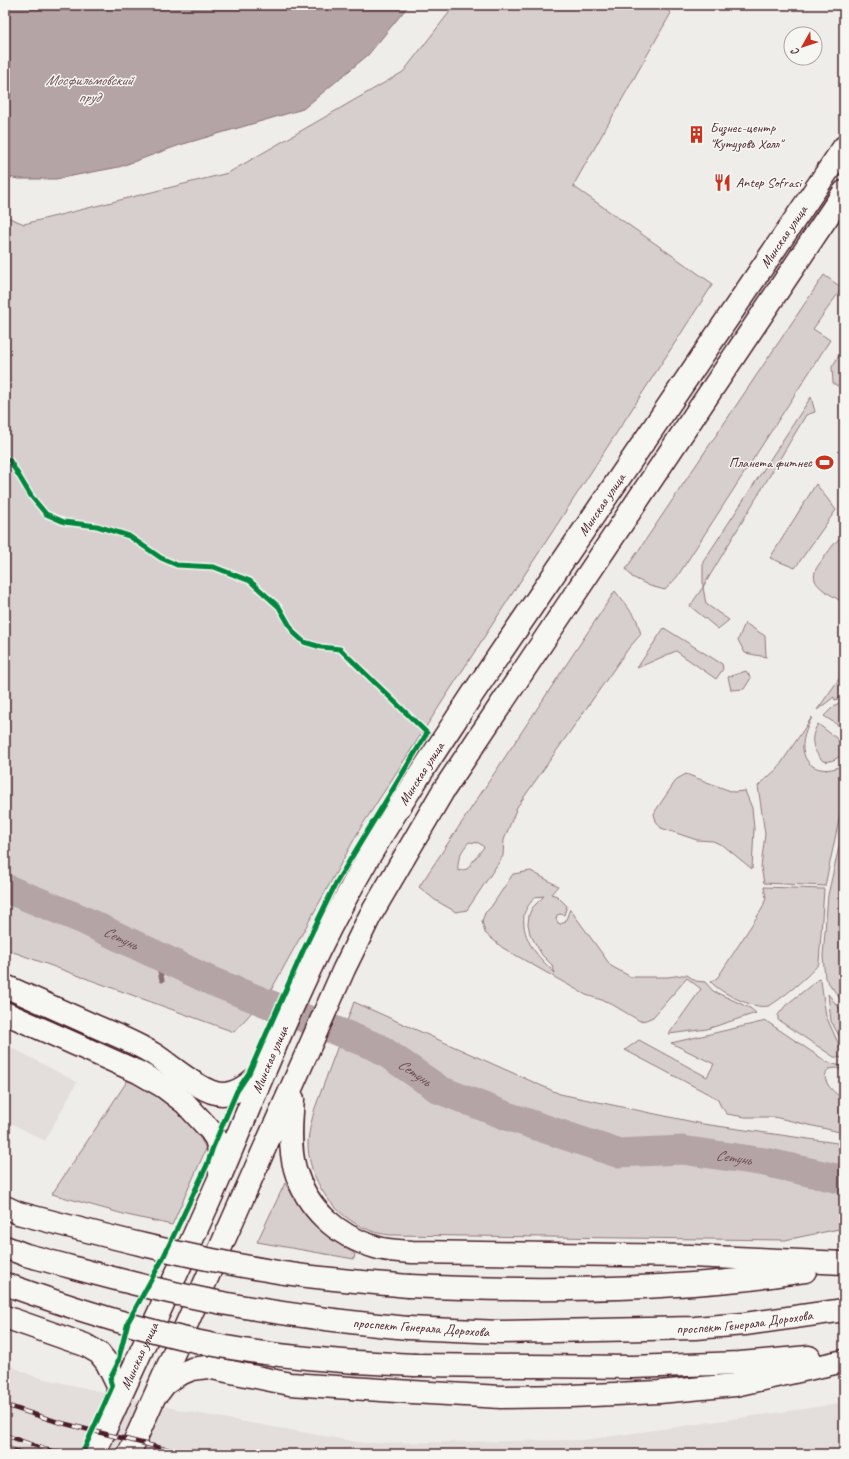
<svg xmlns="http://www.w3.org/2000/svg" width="849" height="1459" font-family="Caveat,sans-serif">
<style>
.built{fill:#e3dedc}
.green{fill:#d7cfce;stroke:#90777c;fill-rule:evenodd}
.water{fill:#b4a4a5;stroke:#8a6f74}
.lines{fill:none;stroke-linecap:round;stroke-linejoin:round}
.stream{stroke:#8a6f74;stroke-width:5}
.river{stroke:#b4a4a5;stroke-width:29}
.major-casing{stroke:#4a1f2b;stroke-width:25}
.major{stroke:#f6f6f2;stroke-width:22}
.rail-casing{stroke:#4a1f2b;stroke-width:4.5}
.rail{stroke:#f6f6f2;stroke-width:3;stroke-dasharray:9;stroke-linecap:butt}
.major-bridge-casing{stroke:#4a1f2b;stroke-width:25;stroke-linecap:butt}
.major-bridge{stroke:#f6f6f2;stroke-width:22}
.cycleway-casing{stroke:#f6f6f2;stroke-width:8}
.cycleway{stroke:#00873e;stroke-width:5}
.labels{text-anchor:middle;stroke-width:3;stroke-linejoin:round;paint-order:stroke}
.poi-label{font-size:14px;fill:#4a1f2b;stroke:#f6f6f2;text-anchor:start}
.street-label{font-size:14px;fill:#4a1f2b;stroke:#f6f6f2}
.water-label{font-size:15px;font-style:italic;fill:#6f4e56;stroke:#f6f6f2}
</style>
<rect width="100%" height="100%" fill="#efedea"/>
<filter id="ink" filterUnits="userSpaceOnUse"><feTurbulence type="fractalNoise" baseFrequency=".025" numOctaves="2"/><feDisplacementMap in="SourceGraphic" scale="8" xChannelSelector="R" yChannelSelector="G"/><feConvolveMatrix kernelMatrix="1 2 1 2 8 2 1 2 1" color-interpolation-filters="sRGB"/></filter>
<g filter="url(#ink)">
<path class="built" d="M5 1044 77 1082 45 1141 5 1120Z
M5 1363 33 1376 190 1412 363 1443 584 1440 844 1403V1454H5Z"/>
<path class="green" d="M455 5H661L671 13 573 186 713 284 361 827 270 992 234 1032 5 949V216L24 224 228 173 403 72Z
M824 275 842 288 813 329 830 340 677 577 665 590 650 586 632 577 626 569Z
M843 349 844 350V390L833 383 832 367Z
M811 397 815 412 806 415 703 587 706 604 729 620 718 629 690 606 703 587V562Z
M816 484 836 510 795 568 770 558Z
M844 536V604C835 595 810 588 815 572 816 567 822 561 825 556 831 549 835 540 844 536Z
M615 591 636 618 641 634 628 649 517 807 504 840 503 856 467 910 456 912 435 900 419 887ZM469 842 479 843 484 847 467 869 458 871C457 859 461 851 469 842Z
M745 623 765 636 766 657 745 653 738 640Z
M664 628 722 664 723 669 716 679 676 651 637 668Z
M746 671 751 678 744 689 731 690 728 677Z
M844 672V697L835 700 834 697 817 710Z
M842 701H844V729L824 716 834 706Z
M812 717C807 728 800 742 804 754 809 772 831 773 844 764V796L825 886 764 883 761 867 765 834 758 786 778 768Z
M818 724 844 744C844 746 845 748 844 750 841 758 830 763 823 761 812 750 809 738 818 724Z
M686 774 733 792 745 791 752 808 754 828 752 869 724 846 713 841 697 840 661 828 656 821 654 814 656 810 677 779Z
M844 833V1004L825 978 823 956 828 895 841 838Z
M531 871 558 886 551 894 557 896 567 906 564 915 560 914 557 915 556 919 558 923 561 924 565 922 570 909 611 966 631 977H668L682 975H687L696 981 705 982 713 991 750 1008 756 1013 707 1029 669 1034 701 989 687 978 653 1017 646 1020 640 1021 608 1002 586 995 503 948 485 933 482 921 485 913 491 907 513 874ZM544 896 532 908 529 915 528 924 530 934 542 955 552 965 555 973C539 958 521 940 524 915 525 909 531 902 535 897Z
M764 887 824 889 819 963C815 971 776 1004 768 1006 755 1010 719 992 711 982L718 977 762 909 766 898Z
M819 979 821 981 826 1016 844 1056V1058L834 1057 778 1020V1015L786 1005Z
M828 994 844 1014V1045L831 1021Z
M354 1002 560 1094 703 1124 844 1144V1228L785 1240 390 1235C383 1234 375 1233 369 1230 334 1217 307 1179 308 1141 309 1130 312 1119 315 1108Z
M766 1021 827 1062 844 1067V1071L836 1068 829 1069C818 1080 835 1094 844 1099V1133L774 1117H745L727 1114 720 1105 718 1099 625 1050 639 1040 707 1077 714 1064 671 1043Z
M128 1080C157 1092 193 1120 206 1149L172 1225 127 1215 52 1194Z
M285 1183C305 1216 322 1234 355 1254L354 1259 257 1242Z"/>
<path class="water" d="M5 5H409L368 55 303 109 180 145 119 167 56 179H18L5 176Z"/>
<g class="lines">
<path class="stream" d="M156 956 162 980"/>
<path class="river" id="s1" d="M5 888 81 919 211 981 379 1048 440 1090 507 1116 617 1153 682 1150 765 1162 844 1180"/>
<defs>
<g id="major">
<path d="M5 986C36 1000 66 1013 97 1027 116 1035 137 1043 155 1055 172 1066 203 1094 222 1094 239 1094 252 1081 264 1070"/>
<path d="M5 1013 138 1072 164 1087 185 1103 210 1130 216 1139 220 1154V1172"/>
<path d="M293 1099C291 1121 289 1148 295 1169 306 1208 337 1236 375 1247 386 1251 400 1251 412 1252L691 1256 844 1263"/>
<path d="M5 1207 18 1213"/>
<path d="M410 1286C519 1291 630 1291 739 1280 761 1278 783 1274 805 1271"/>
<path d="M5 1317 85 1345 99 1353 107 1363 118 1386 117 1403"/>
<path id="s2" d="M408 1328 500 1332 695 1328 745 1324 844 1310"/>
<path d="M415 1365 633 1367 740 1363 809 1357"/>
<path d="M159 1392 165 1384 178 1375 192 1369 207 1367 290 1384 412 1392 501 1397 571 1396 659 1392 735 1385 844 1361"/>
<path id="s3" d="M94 1454C136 1362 179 1270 220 1177 259 1085 296 991 343 903 382 830 429 761 474 692L844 147"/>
<path d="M129 1454 344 969 370 916 443 791 844 192"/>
</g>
</defs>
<use href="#major" class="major-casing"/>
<use href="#major" class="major"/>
<defs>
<path id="rail" d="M5 1405 58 1422 185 1454
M5 1435 47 1450 65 1454
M5 1447 25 1454"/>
</defs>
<use href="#rail" class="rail-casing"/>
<use href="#rail" class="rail"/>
<defs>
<path id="major-bridge" d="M18 1213C102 1235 186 1257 272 1271 317 1279 364 1282 410 1286
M5 1247 26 1255C80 1269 134 1285 188 1296 261 1312 334 1321 408 1328
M5 1284C69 1307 134 1328 200 1342 271 1357 343 1362 415 1365"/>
</defs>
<use href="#major-bridge" class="major-bridge-casing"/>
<use href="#major-bridge" class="major-bridge"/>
<defs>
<path id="cycleway" d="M5 458 10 461 31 496 46 514 64 522 97 526 129 536 161 558 177 565 214 567 250 581 279 607 294 633 304 642 321 647 340 649 427 733 336 883 303 951 249 1073 237 1091 213 1147 207 1165 162 1260 128 1322 117 1365 110 1379 112 1387 82 1454"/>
</defs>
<use href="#cycleway" class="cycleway-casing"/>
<use href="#cycleway" class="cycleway"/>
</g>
</g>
<defs>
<symbol id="building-bare" viewBox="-9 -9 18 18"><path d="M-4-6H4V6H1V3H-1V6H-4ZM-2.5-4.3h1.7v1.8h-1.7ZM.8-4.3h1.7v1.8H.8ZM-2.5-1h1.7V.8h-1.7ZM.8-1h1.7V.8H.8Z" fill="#c8321e" stroke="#f6f6f2" stroke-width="2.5" paint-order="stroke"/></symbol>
<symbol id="restaurant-bare" viewBox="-9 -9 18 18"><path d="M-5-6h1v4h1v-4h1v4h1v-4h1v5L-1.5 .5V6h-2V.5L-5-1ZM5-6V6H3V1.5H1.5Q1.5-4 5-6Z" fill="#c8321e" stroke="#f6f6f2" stroke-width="2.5" paint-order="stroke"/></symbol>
<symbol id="stadium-bare" viewBox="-9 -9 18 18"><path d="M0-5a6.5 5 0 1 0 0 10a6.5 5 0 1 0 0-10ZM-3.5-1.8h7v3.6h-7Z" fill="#c8321e" stroke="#f6f6f2" stroke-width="2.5" paint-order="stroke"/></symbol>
</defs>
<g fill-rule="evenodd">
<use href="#building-bare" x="684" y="122" width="25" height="25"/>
<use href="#restaurant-bare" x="710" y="170" width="25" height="25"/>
<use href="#stadium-bare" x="812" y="450" width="25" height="25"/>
</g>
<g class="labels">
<g class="poi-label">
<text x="710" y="132">Бизнес-центр<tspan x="710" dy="16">"Кутузовъ Холл"</tspan></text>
<text x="736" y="187">Antep Sofrasi</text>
<text x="812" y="467" text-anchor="end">Планета фитнес</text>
</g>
<g class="street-label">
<text dy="5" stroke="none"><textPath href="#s3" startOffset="1404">Минская улица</textPath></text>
<text dy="5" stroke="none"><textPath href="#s3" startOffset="1080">Минская улица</textPath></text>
<text dy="5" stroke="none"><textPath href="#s3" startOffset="756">Минская улица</textPath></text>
<text dy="5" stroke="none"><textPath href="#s3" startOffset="432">Минская улица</textPath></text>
<text dy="5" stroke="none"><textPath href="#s2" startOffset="337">проспект Генерала Дорохова</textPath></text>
<text transform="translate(421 1327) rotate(4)" y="5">проспект Генерала Дорохова</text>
<text dy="5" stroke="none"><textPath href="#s3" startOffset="108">Минская улица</textPath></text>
</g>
<g class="water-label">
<text x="89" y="85">Мосфильмовский<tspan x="89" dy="17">пруд</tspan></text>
<text dy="5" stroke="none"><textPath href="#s1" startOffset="126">Сетунь</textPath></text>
<text dy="5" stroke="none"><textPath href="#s1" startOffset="450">Сетунь</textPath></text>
<text dy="5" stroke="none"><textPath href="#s1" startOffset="786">Сетунь</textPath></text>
</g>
</g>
<rect width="849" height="1459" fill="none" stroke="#f6f6f2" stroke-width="20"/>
<rect x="10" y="10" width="829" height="1439" fill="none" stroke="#4a1f2b" stroke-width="1.5" filter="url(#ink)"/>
<g transform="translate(803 46) rotate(231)"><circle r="19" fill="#f6f6f2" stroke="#b1a0a2"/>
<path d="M0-3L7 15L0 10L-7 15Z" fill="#c8321e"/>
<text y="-6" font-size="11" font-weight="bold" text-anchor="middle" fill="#4a1f2b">С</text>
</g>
</svg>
